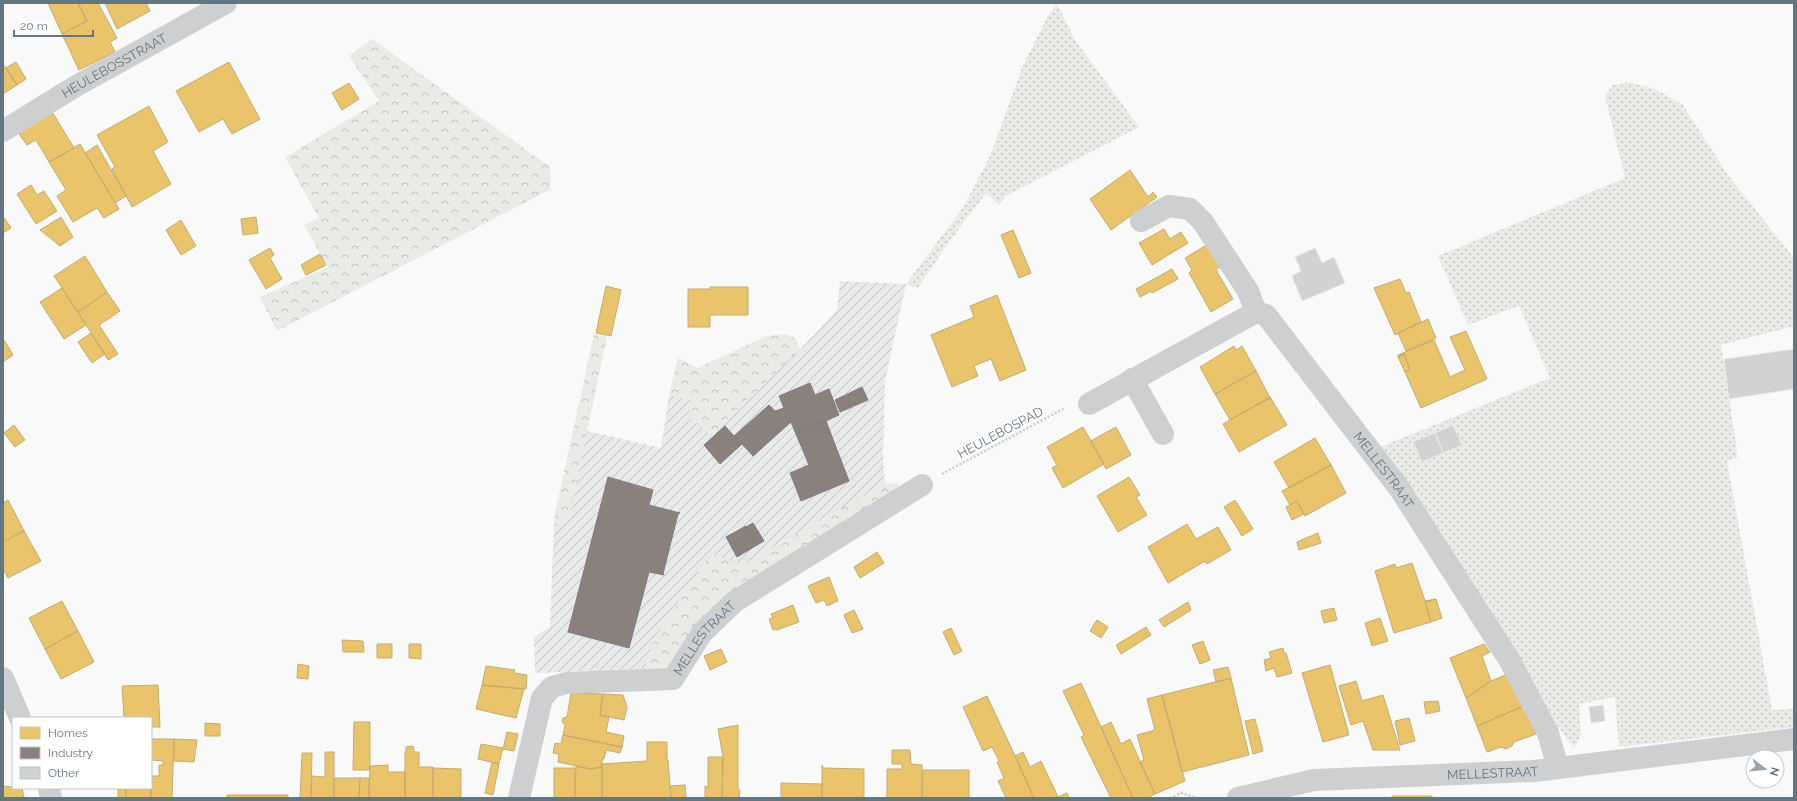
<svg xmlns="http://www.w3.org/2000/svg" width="1797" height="801" font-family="Raleway,sans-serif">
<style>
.industrial{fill:url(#industrial-furrows)}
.grass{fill:url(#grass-dots)}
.forest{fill:url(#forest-crowns)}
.homes{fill:#e9c46a;stroke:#c1ad72}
.industry{fill:#8a817c;stroke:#7f7e7e}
.building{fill:#d0d2d3;stroke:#e8e8e8}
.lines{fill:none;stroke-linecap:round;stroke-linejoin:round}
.path{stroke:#cbcccd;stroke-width:2.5;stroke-dasharray:2 2;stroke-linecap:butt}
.minor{stroke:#cecfd0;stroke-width:22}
.labels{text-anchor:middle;stroke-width:4;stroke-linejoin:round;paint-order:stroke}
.street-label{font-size:13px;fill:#657683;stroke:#fff}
</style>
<defs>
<pattern id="industrial-furrows" width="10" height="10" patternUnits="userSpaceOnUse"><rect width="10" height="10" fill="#e8e9e9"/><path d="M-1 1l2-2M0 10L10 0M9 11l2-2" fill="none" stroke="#c0c1c2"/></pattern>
<pattern id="grass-dots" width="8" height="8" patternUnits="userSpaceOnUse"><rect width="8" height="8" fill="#e8ebe6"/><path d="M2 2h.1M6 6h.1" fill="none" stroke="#c0c3c0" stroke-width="1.8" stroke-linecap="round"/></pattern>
<pattern id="forest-crowns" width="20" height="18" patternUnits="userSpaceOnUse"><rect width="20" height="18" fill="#e8ebe6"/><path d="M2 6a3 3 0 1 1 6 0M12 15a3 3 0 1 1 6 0" fill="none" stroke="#c0c3c0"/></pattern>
</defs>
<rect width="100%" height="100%" fill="#f9f9f9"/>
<path class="industrial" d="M840 281 906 284 885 381 883 458 885 484 742 565 669 616 653 642 645 669 535 673 534 637 550 627 554 524 568 521 587 431 661 448 669 395 692 400 712 434 800 350 837 310Z"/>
<path class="grass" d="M1057 4 1075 40 1139 127 1006 196 999 205 986 193 951 239 918 288 906 284 964 206 991 154 1023 65 1049 14Z
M1629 82 1655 89 1683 105 1728 175 1794 258V326L1721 345 1738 457 1727 461 1772 710 1794 709V727L1619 747 1615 697 1579 704 1581 735 1574 749 1544 707 1380 447 1550 378 1519 306 1468 325 1438 256 1625 178 1605 96 1613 85Z"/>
<path class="forest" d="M372 39 550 167 551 189 277 331 260 297 328 267 304 225 319 218 285 157 379 101 349 56Z
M594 334 607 337 568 521 554 524 555 514Z
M787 334 796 339 800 350 711 435 688 416 692 400 669 395 678 358 697 368 767 336Z
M897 483 903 494 812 547 742 584 704 616 664 673 645 669 653 642 669 616 710 554 742 565 885 484Z"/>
<path class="homes" d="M48 3H78L87 21 62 34Z
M78 3H98L117 38 110 42 115 52 79 70 62 34 87 21Z
M105 3H146L150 11 117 29Z
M16 62 26 79 17 85 6 68Z
M229 62 260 119 232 134 223 119 199 132 176 91Z
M3 64 17 85 3 94Z
M349 83 359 99 342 110 332 93Z
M149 106 168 142 153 151 171 184 132 207 112 169 115 167 97 135Z
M51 110 74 148 49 162 36 140 27 145 17 131Z
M80 144 119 209 104 218 97 208 73 222 57 196 66 190 49 162Z
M97 145 126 196 115 203 85 153Z
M1130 170 1148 197 1153 192 1157 197 1111 230 1090 199Z
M31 185 37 195 44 191 57 211 36 224 17 194Z
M3 216 11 228 3 233Z
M61 217 73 237 60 246 40 230Z
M256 217 258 233 243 235 241 219Z
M181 220 196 246 181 255 166 230Z
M1164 229 1170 239 1181 232 1188 243 1152 265 1139 243Z
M1013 230 1031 273 1019 278 1001 235Z
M1208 244 1222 265 1216 270 1233 299 1211 312 1189 273 1192 270 1185 258Z
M270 248 274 255 270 258 282 279 266 289 249 260Z
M320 254 326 265 306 275 301 265Z
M85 256 107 292 78 312 54 276Z
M1172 269 1178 279 1152 293 1151 291 1140 297 1136 289Z
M1400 279 1406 293 1409 292 1421 322 1395 335 1374 288Z
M606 286 621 290 611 336 596 333Z
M710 287H748V315H710V327H688V289H711Z
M62 288 86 325 64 339 40 302Z
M107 292 120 311 99 325 118 354 108 360 78 312Z
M997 295 1026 370 1000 381 991 359 974 366 978 376 952 387 931 335 974 317 970 306Z
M1428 319 1436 338 1406 351 1398 333Z
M1466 331 1487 379 1421 408 1405 372 1410 369 1404 354 1398 357V355L1434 340 1450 377 1465 370 1450 337Z
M91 333 105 354 92 363 78 342Z
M4 340 13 355 3 362V341Z
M1234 346 1236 350 1242 346 1256 371 1215 394 1200 367Z
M1404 354 1410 369 1405 372 1398 357Z
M1256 371 1270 398 1230 420 1215 394Z
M1270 397 1287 425 1239 452 1223 424Z
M14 425 25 440 15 447 4 433Z
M1083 427 1104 464 1063 488 1052 468 1057 465 1047 447Z
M1116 427 1131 455 1106 469 1091 441Z
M1315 438 1331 465 1289 488 1274 462Z
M1331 465 1346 493 1305 516 1297 501 1290 505 1282 491Z
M1129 477 1140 495 1136 497 1147 515 1118 532 1097 496Z
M8 500 24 531 3 542V503Z
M1235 500 1253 529 1242 536 1224 507Z
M1297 501 1304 514 1292 520 1286 507Z
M1187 524 1196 539 1218 527 1231 550 1207 564 1205 561 1168 583 1148 547Z
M24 531 41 561 8 578 3 569V542Z
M1318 533 1321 543 1299 550 1297 542Z
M877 552 884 563 860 578 854 567Z
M1412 563 1425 601 1436 599 1425 602 1431 622 1394 633 1375 571 1395 564 1396 568Z
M829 577 838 601 827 606 824 600 816 603 808 586Z
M1436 599 1442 618 1431 622 1425 602Z
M62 601 78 631 45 649 29 618Z
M1188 602 1191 610 1164 627 1159 620Z
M793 605 799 622 777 630 776 629 773 630 769 619 773 618 771 614Z
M1334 608 1337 620 1324 623 1321 611Z
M854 610 863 629 852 633 844 615Z
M1380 618 1388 641 1372 646 1365 623Z
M1097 620 1108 627 1101 638 1090 631Z
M1146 627 1151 635 1121 654 1116 645Z
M951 628 962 651 954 655 943 632Z
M78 631 94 662 61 679 45 649Z
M342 640 363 641 364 652H343Z
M1203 641 1210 660 1200 664 1192 645Z
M377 644H392V658H377Z
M409 644H421V659L409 658Z
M1484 644 1490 652 1482 656 1491 681 1466 698 1450 658Z
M1283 648 1284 653H1286L1292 673 1277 677 1274 668 1266 671 1264 660 1271 658 1269 652Z
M721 649 727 662 710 670 704 656Z
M298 664 309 666 308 679 297 678Z
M1330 665 1349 735 1323 742 1302 673Z
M486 666 515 670 514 673 527 675 526 689 482 685Z
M1228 667 1231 678 1216 682 1213 670Z
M1508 674 1524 706 1477 726 1466 698 1491 681Z
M1231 678 1249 755 1182 772 1162 695Z
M1356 681 1362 701 1383 695 1400 750H1373L1363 721 1351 725 1339 686Z
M1081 683 1101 727 1133 798H1111L1081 737 1084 735 1063 691Z
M158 685 160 727H151V718H124L122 686Z
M482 685 524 689 516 718 476 709Z
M571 693 603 694 600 715 609 717 606 732 624 736 622 747 563 735 565 725 562 722 563 718 567 717Z
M603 694 623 695 627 707 624 720 600 715Z
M1162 695 1185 781 1155 794 1140 762 1144 760 1137 735 1155 730 1147 699Z
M987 696 1015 756 1034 798H1006L998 781 1004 778 997 762 999 761 992 747 983 751 963 707Z
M1438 701 1440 711 1426 714 1424 702Z
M1524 706 1536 734 1514 742 1512 746 1506 749 1501 747 1487 752 1477 726Z
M1409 718 1415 741 1400 745 1395 721Z
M1255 719 1263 751 1253 754 1245 721Z
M354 722H370V770H353Z
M1111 722 1121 744 1130 739 1155 794 1147 798H1133L1101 727Z
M205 723 220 724V736H205Z
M738 725V788L740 791 739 798H722L723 757 718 729Z
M507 732 518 734 514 751 503 749Z
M563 735 622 747 620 753 606 750 604 759H602V767L590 769 558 762 559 754 553 753 555 743 561 744Z
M151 739H174L172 798H151V776H159V765H163V761L151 760Z
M174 739 197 740 194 762 174 761Z
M647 742H667V760H668L671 798H602V764L647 761Z
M481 744 503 748 499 764 478 759Z
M413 746 414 752H419V767H433V798H405V752H406V747Z
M892 750H910L911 764 922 765V798H887V769H902V764H892Z
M325 752H334V798H311L312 776 325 777Z
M1023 752 1030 767 1041 761 1058 797 1067 793 1069 798H1034L1015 756Z
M302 753H312L311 798H300Z
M708 757H723L722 798H705V786L708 787Z
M492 762 499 764 493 795 485 793Z
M388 765V772H405V798H369L370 766Z
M822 765 823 768 864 769V798H822Z
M576 766 590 769 602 767V798H575Z
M433 768 461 769V798H433Z
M554 768H575V798H554Z
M923 770H969V798H922Z
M151 776V798H126V788H151Z
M334 778H360L359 798H334Z
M360 778H369V798H359Z
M781 783 822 784V798H781Z
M685 785 686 798H671L670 786Z
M3 786 22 788 24 798H3Z
M118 788H125L126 798H118Z
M227 795H288V798H227Z
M1392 796H1432V798H1392Z"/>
<path class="industry" d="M810 383 815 395 829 389 839 415 796 434 791 422 753 456 742 444 720 464 704 445 725 426 734 436 769 405 775 411 784 408 779 396Z
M862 387 868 400 840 412 835 400Z
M826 421 849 481 801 501 790 473 809 465 796 434Z
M608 477 653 490 649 505 680 513 678 514 663 574 664 575 649 572 629 648 568 632Z
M753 523 764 541 757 545 746 527Z
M746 526 757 545 737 557 726 537Z"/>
<path class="building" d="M1315 248 1322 263 1334 257 1345 283 1302 301 1292 276 1301 271 1295 257Z
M1794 349V389L1729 399 1724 359Z
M1453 425 1462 445 1443 453 1435 433Z
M1435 433 1443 453 1422 462 1413 442Z
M1603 705 1605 721 1591 723 1589 707Z"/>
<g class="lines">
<path class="path" d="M942 474 1065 408
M1170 798 1181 793 1197 798"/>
<g class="minor">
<path id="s1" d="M3 131 76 86 226 3"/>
<path d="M1141 221 1169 206 1190 209 1203 222 1248 291 1256 312"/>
<path d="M1132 379 1163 434"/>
<path id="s2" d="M1089 404 1256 312 1266 315 1399 488 1510 661 1548 733 1558 768"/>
<path d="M3 678 20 718"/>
<path d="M49 788 51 798"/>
<path id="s3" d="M519 798 542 698 552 687 566 683 673 679 702 633 734 602 922 485"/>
<path id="s4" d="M1238 798 1314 780 1534 771 1794 739"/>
</g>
</g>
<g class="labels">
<g class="street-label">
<text dy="5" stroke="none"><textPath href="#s1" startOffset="129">HEULEBOSSTRAAT</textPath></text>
<text transform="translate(1000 432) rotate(-28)" y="5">HEULEBOSPAD</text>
<text dy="5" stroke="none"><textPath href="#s2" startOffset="396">MELLESTRAAT</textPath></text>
<text dy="5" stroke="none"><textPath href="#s3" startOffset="291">MELLESTRAAT</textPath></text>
<text dy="5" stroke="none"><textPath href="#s4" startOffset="257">MELLESTRAAT</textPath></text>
</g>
</g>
<rect width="1797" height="801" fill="none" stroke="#657683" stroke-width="8"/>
<rect x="12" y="717" width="140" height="72" fill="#ffffff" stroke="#c1c8cd"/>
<rect x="20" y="727" width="20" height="12" fill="#e9c46a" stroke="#c1c8cd"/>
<text x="48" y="737" font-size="12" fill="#657683">Homes</text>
<rect x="20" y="747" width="20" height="12" fill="#8a817c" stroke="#c1c8cd"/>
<text x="48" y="757" font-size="12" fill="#657683">Industry</text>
<rect x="20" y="767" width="20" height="12" fill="#d0d2d3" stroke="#c1c8cd"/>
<text x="48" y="777" font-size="12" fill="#657683">Other</text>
<g transform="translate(1765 769) rotate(106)"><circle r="19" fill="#ffffff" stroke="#c1c8cd"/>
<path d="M0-3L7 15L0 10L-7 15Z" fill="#99a4ac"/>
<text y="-6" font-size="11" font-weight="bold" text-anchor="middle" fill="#657683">N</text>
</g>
<path d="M14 30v6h79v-6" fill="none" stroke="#657683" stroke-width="2"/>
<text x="20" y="30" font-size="12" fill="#657683" stroke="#ffffff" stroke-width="3" paint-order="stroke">20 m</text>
</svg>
